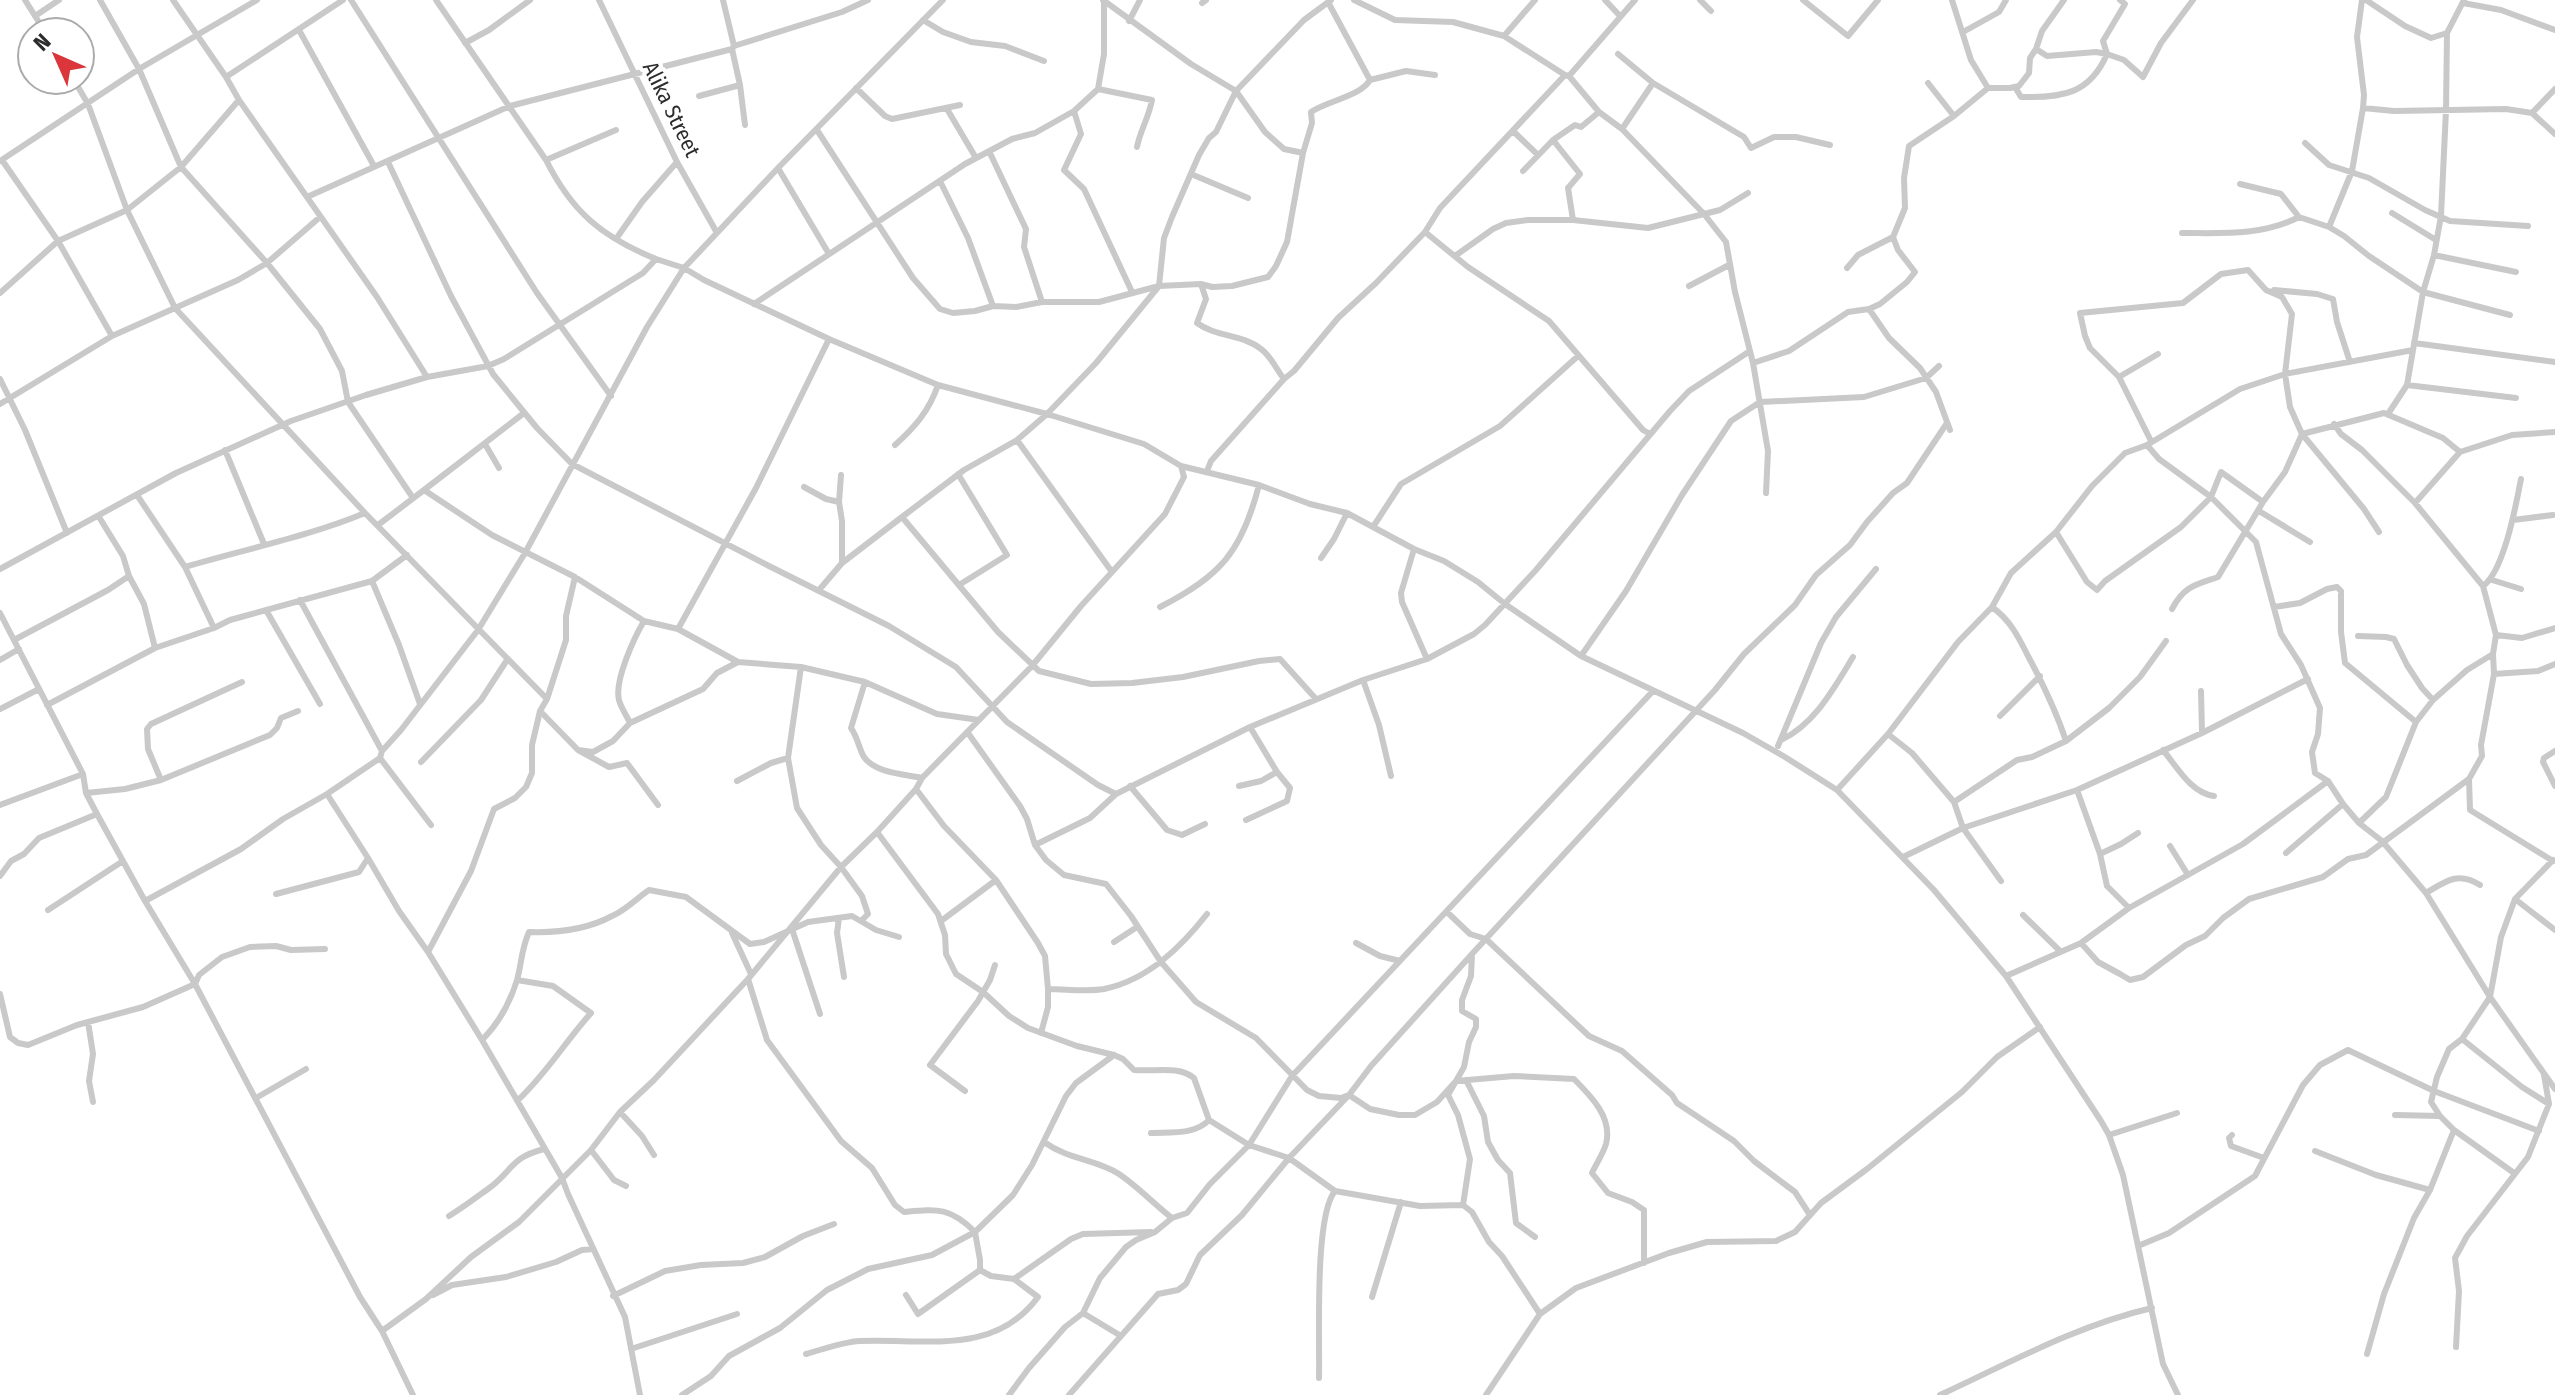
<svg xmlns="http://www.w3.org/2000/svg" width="2555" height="1395" font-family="'Fira Sans Condensed',sans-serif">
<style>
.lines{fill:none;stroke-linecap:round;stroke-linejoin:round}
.minor{stroke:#c9c9c9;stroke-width:6}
.labels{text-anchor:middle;stroke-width:8;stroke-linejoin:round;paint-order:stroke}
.street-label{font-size:22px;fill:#2c2c2c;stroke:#fff}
</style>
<rect width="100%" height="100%" fill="#fff"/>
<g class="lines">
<path class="minor" d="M25 0 45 32
M100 0 139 69 181 167 267 263 320 329 342 371 348 402 413 498
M173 0 226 77 239 100 377 297 427 377
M351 0 537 293 611 396
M436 0 546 160C572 212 602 237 656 259
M599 0 677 162 717 233
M723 0 734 46
M1103 0 1191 64 1236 91 1265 132 1284 149 1303 153 1312 123 1311 112C1327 101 1361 96 1370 80L1328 2
M1354 0 1395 20 1453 22 1504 36 1565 75
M1605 0 1620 16
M1700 0 1711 11
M1803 0 1848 36 1878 0
M1952 0 1971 60 1988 88H2010L2019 86 2029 73 2030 58 2036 49 2042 31 2064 0
M2366 0 2405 26 2431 38 2447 33 2464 0
M1202 3 1206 0
M2463 3 2501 10 2555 30
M35 16 59 0
M923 20 943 32 971 42 1005 46 1044 61
M1129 21 1140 0
M299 30 374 166
M1963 32 1999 12 2006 0
M1504 36 1535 0
M465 43 489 30 530 0
M732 49 740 85 745 125
M2036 49 2047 56 2096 52 2107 54 2124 60 2143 77 2161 43 2193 0
M1618 54 1653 83
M1569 76 1599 112 1622 129 1704 214 1726 242 1735 292 1753 363 1768 451 1766 493
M226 77 343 0
M74 80 88 104 127 210 175 308 365 513 547 699
M1370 80 1406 71 1435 75
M1928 83 1954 116
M2015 87 2021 97C2062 98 2090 94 2107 54L2103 41 2125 4 2120 0
M856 88 885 116 892 119 960 105
M1098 89 1152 100C1149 117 1140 131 1137 147
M699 96 740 85
M2363 108 2394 111 2506 109 2532 113 2555 134
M947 109 976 158
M1074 111 1081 134 1064 170 1084 189 1132 292
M2532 113 2555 89
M1622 129 1653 83 1744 137 1751 148 1774 137H1796L1830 145
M817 130 913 278 940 309 953 313 975 311 993 306 1016 307 1042 302H1099L1159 286 1201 284 1212 287 1232 286 1268 277 1276 266 1287 242 1303 153
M1514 132 1537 154
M1553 140 1580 174 1568 188 1573 220
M2305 143 2329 165 2369 178 2425 210 2450 221 2528 226
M989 151 1026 229 1024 247 1042 302
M2 160 58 241 112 336
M546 160 616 130
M0 161 139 69 257 0
M388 162 451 296 493 374 537 428 572 464 769 566 889 626 956 667 1007 722 1098 785 1116 794 1250 727 1363 680 1427 659 1474 634 1485 625 1536 570 1670 411 1689 391 1750 351
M778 168 829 254
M1523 171 1553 140 1575 125 1581 127 1599 112
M1191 174 1248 198
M940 181 968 238 993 306
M2240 184 2281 194 2299 217 2329 227 2344 236 2369 256 2423 292 2510 315
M307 197 510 106 732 49 734 46 842 12 868 0
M2392 213 2436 240
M2329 227 2352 171 2363 108 2364 95 2357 37 2362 0
M1425 232 1468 267 1549 321 1643 430 1650 434
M2182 233C2221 233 2262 236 2299 217
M616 239 642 202 677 162
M2434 255 2516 272
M1455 256 1493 229 1506 223 1528 220H1573L1648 228 1720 210 1748 193
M1847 268 1858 255 1893 237
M1201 284 1206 299 1197 323C1216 337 1242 334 1261 349 1271 356 1276 369 1284 379
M1689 286 1729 265
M2274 290 2317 294 2333 299 2337 322 2350 362
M0 293 58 241 127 210 181 167 239 100
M754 304 965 164 1012 139 1035 133 1074 111 1098 89 1104 54V2
M1869 309 1889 338 1920 368 1936 392 1950 430
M2414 343 2555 362
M1753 363 1789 351 1848 312 1869 309 1880 304 1907 282 1915 272 1898 250 1893 237 1905 208 1904 178 1909 146 1954 116 1988 88
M2119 377 2158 354
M0 379 25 430 67 533
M2407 385 2516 398
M0 404 112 336 238 280 267 263 320 217
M2388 414 2407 385 2423 292 2434 255 2441 216 2446 110 2447 33
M2334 424 2341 434 2362 450 2415 503 2483 586 2496 635 2493 654 2494 674 2481 745 2482 756 2469 779
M1017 440 1112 572
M2151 441 2119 377 2090 348 2085 336 2080 313 2183 303 2221 274 2248 270 2266 290 2282 297 2292 314 2285 374 2290 407 2302 434 2364 509 2379 532
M485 444 499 468
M895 445C915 427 929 411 938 385
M2147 445 2159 459 2211 497 2256 542 2281 634 2301 665 2320 708 2318 734 2312 752 2315 773 2328 781 2343 804 2359 823 2382 841 2426 893 2490 997 2555 1089
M225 450 264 544
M1207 471 1211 461 1284 379 1294 371 1338 318 1376 283 1425 232 1440 208 1565 75 1569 76 1635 0
M958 474 1007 555 959 585
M804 487 826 499 839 502 842 521V563
M424 490 524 413
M137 495 185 567 214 628
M839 502 841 475
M2415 503 2460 452 2512 435 2555 432
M2259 511 2310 542
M99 517 123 556 129 576 144 604 155 648
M902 517 998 632 1039 671 1091 684 1132 683 1183 677 1259 661 1280 659 1316 699
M2513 520 2553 515
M378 525 424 490 492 535 575 577 644 621 678 629 738 662 801 667 865 682 937 714 979 720
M1373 527 1401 484 1500 426 1578 356
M2056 532 2087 582 2097 590 2105 581 2181 527 2211 497 2221 472 2263 502
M1414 549 1401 593 1402 602 1427 659
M1321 558 1334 539 1347 513
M185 567C245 549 307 537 365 513
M0 569 176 473 291 421 366 395 427 377 488 366 504 359 643 273 656 259 684 268 704 280 829 339 938 385 1047 414 1144 444 1181 466 1259 485 1310 504 1347 513 1414 549 1444 561 1478 582 1505 604 1581 656 1743 733 1785 757 1837 790 1934 890 2006 976 2101 1121 2109 1135 2123 1175 2163 1364 2178 1395
M2492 580 2521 589
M372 581 399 645 420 704
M2483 586C2504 571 2516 505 2521 479
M819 590 842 563 902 517 964 470 1017 440 1047 414 1096 363 1159 286 1164 238 1172 217 1199 155 1209 138 1216 132 1236 91 1304 20 1331 0
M300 600 382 751
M1160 607C1221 576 1242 551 1259 485
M1992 607C2010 620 2018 636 2028 656 2043 684 2056 711 2066 741
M2274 607 2300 603 2327 589 2337 587 2341 591V632L2345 663 2416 722
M2172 609C2184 586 2195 585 2218 577L2263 502 2285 472 2302 434 2384 413 2443 438 2460 452
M266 610 320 704
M0 613 83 774 86 793 97 814 145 901 195 984 360 1297 382 1331 413 1395
M678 629 756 488 829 339
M2496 635 2522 638 2555 628
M2358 636 2386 637 2394 639 2407 665 2422 688 2433 700
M14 640 108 590 129 576
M1581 656 1626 591 1682 495 1731 421 1760 402 1864 397 1926 378 1939 366
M0 660 19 649
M801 667 788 758 797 808 821 845 841 867 862 896 868 914 862 920
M2494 674 2538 671 2555 664
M1363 680 1379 725 1391 776
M865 682 851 728C858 738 859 749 864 757 875 773 904 774 922 778
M2201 691 2202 733
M47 705 155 648 214 628 230 620 372 581 407 555
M0 709 39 689
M540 711 578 750 609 767 627 763 658 805
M2000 716 2040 676
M630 723C627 716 621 708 619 700 614 681 634 638 644 621
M968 733 1020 806 1027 819 1035 845 1046 860 1064 875 1106 884 1131 916 1161 962 1196 1002 1256 1038 1307 1090 1319 1096 1341 1098 1349 1095 1370 1109 1399 1115H1415L1437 1102 1456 1081 1464 1067 1469 1042 1476 1027V1019L1462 1011V1000L1471 976 1472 954 1715 690 1744 654 1795 605 1816 575 1850 545 1867 522 1893 493 1907 483 1947 423
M1888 734 1912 753 1954 802 1963 828 2001 881
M1781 740C1815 724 1834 688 1853 657
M1778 746 1821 643 1836 617 1876 569
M578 750 593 752 613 741 630 723 703 689 717 673 738 662
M2163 750C2177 767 2191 793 2214 796
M2555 751 2544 758 2543 762 2555 786
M380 758 431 825
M421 762 481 700 507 660
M161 780 148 749 147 729 151 724 242 682
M737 781 771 763 788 758
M1130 786 1167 830 1182 835 1205 824
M1239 786 1261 781 1277 772
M916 789 944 826 996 880 1038 943 1045 956 1048 989C1066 989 1087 992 1104 989 1148 980 1181 947 1207 914
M1837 790 1888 734 1958 642 1992 607 2011 573 2056 532 2092 486 2125 453 2147 445 2240 389 2285 374 2413 350
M2077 790 2100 854 2107 886 2129 908
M86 793 125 789 161 780 270 735 277 728 281 718 298 711
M327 794 368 858 399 911 428 952 482 1040 562 1178 568 1194 625 1317 640 1395
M1954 802 2017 760 2032 757 2066 741 2109 708 2140 677 2166 641
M0 805 83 774
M1246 820 1287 801 1290 788 1277 772 1250 727
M2359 823 2386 797 2416 722 2433 700 2467 670 2493 654
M877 832 938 914 945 935 946 954 956 974 983 992 1009 1016 1028 1028 1077 1046 1114 1055 1123 1059 1134 1070C1154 1072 1178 1065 1194 1078L1209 1120C1195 1135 1171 1132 1151 1133
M1035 845 1090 818 1116 794
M2170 846 2188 875
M2286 853 2343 804
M2100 854 2121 844 2138 833
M1903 857 1963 828 2077 790 2202 733 2308 679
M0 876 11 861 24 854 39 838 97 814
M2426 893C2446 881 2458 871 2480 885
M276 894 359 872 368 858
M2515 899 2555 930
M145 901 241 849 283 819 327 794 380 758 382 751 401 730 478 630 525 553 647 327 684 268 778 168 943 0
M48 910 123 861
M1447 912 1470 934 1486 939 1589 1036 1622 1051 1672 1095 1677 1103 1734 1141 1754 1161 1795 1192 1810 1215
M2023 915 2060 951
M839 918 837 933 844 977
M941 921 996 880
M792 929 820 1014
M732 933 751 974
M1114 942 1137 927
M1356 943 1380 956 1400 961
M2081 943 2098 962 2120 974 2130 980 2143 977 2186 945 2205 936 2223 918 2249 899 2323 877 2348 859 2366 855 2469 779 2470 810 2553 861
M428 952 471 871 494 809 515 798 526 787 532 773V745L540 711 547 699 566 640V616L575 577
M2006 976 2081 943 2129 908 2243 844 2328 781
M748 979 767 1040 841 1141 872 1168 895 1205 904 1212C937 1209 950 1207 975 1232L1013 1195 1032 1165 1066 1096 1076 1083 1114 1055
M517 980 553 986 591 1013C565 1042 546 1074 518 1100
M0 994 10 1037 18 1043 28 1045 77 1025 143 1007 195 984 199 975 222 957 250 947 276 946 291 950 325 949
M88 1022 93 1054 89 1081 93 1102
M1041 1033 1048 1007V989
M482 1040C499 1023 510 1003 517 980 522 962 521 950 529 932 557 933 588 929 612 916 626 910 637 898 649 890L686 897 750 944 764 942 808 922 852 916 876 930 899 937
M2544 1075 2549 1104
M1466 1080 1484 1116 1488 1142 1498 1160 1510 1173 1516 1223 1535 1237
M965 1091 930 1065 978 1001 990 980 995 965
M256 1098 306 1069
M620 1112 642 1136 654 1155
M2395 1115 2440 1116 2454 1130 2514 1173
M2440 1116 2431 1102 2437 1077 2449 1049 2462 1039 2490 997 2501 937 2515 899 2553 860
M1209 1120 1249 1145 1289 1158 1335 1191 1420 1206 1463 1205
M2109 1135 2177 1113
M2232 1135 2229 1138 2231 1146 2264 1158
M1044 1142C1069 1160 1095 1159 1119 1174 1137 1186 1154 1204 1172 1218
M591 1150 614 1180 626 1186
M2315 1151 2376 1175 2430 1190
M449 1216C464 1207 478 1196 492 1186 515 1167 511 1158 544 1149
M2138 1246 2169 1233 2255 1176 2303 1085 2320 1065 2348 1050 2434 1091 2539 1131
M433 1295 452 1285 506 1277 556 1262 582 1250 593 1249
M906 1295 918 1314 980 1270
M613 1296 665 1271 701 1265 743 1263 765 1257 803 1236 834 1224
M1372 1297 1401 1202
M1083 1313 1121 1336
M1540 1314 1502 1256 1489 1242 1472 1212 1463 1205 1470 1159 1458 1115 1448 1095 1456 1081 1514 1076 1574 1079C1591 1096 1613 1118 1606 1144 1603 1154 1596 1164 1592 1173L1608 1193 1632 1202 1644 1210V1263
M382 1331 426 1299 471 1257 519 1222 591 1150 620 1112 654 1080 748 979 841 867 877 832 916 789 922 778 1032 666 1081 606 1165 514 1184 477 1181 466
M2456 1347 2459 1291 2455 1258 2467 1236 2528 1157 2549 1104 2522 1087 2462 1039
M631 1349 737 1314
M806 1354C824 1349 842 1342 860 1341 924 1338 994 1357 1038 1297L1014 1279
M2367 1354 2384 1294 2414 1218 2430 1190 2454 1130
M1319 1378C1320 1341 1314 1216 1335 1191
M682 1395 711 1376 729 1356 780 1328 827 1290 868 1269 932 1255 975 1232 980 1260V1270L991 1276 1014 1279 1071 1239 1083 1234 1151 1232
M1009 1395 1029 1368 1065 1327 1083 1313 1100 1278 1126 1247 1136 1240 1155 1232 1172 1218 1187 1213 1210 1184 1249 1145 1292 1076 1653 691
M1069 1395 1158 1294 1178 1290 1186 1284 1200 1255 1242 1215 1289 1158 1349 1095 1371 1066 1472 954
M1486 1395 1540 1314 1576 1288 1669 1253 1707 1242 1776 1241 1795 1232 1821 1203 1867 1169 1962 1092 1997 1057 2040 1027
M1940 1395C2009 1363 2078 1325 2152 1308"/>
</g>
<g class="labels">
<g class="street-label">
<text transform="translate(672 109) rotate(64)" y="8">Alika Street</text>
</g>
</g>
<g transform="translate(56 56) rotate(315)"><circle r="38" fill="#ffffff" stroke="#ababab" stroke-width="2"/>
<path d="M0-6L14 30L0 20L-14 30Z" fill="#da363b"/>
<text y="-12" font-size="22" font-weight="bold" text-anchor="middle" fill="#2c2c2c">N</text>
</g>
</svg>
